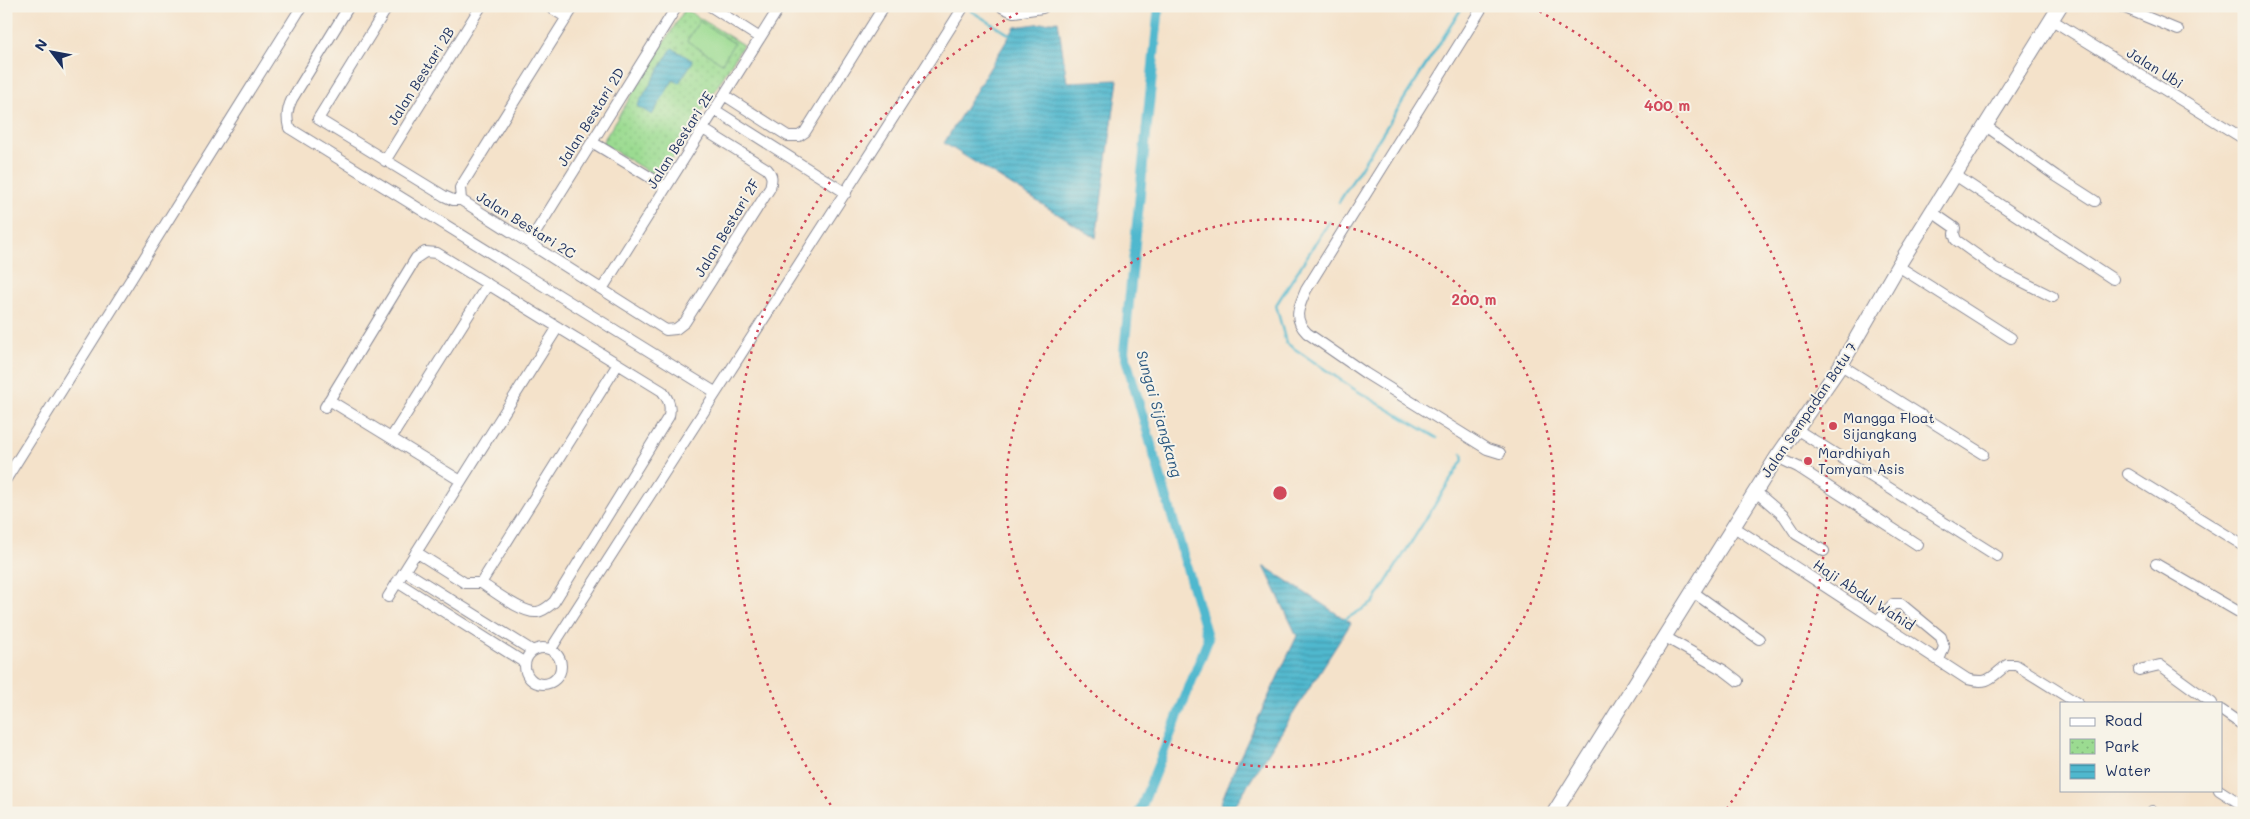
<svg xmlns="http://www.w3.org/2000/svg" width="2250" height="819" font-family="Mali,sans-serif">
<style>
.park{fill:url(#park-dots);stroke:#5b8578}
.garden{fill:#9bdb91;stroke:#5b8578}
.water{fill:url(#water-rules);stroke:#367496}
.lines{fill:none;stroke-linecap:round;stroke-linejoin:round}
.stream{stroke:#50b8ce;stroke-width:2.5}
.canal{stroke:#50b8ce;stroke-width:10}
.street-casing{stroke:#888894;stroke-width:12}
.secondary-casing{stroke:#888894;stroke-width:16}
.street{stroke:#fff;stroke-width:10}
.secondary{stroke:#fff;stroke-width:14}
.ring{fill:none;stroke:#d1495b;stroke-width:2.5;stroke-dasharray:2.5 5}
.poi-dot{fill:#d1495b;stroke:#f7f3e8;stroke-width:2}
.labels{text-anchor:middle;stroke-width:4;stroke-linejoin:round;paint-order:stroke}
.street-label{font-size:14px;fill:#1b2f5e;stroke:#f7f3e8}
.poi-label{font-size:14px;fill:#1b2f5e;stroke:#f7f3e8;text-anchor:start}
.water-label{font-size:15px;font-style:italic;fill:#2b5880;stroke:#f7f3e8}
.centre{fill:#d1495b;stroke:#f7f3e8;stroke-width:2.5}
.ring-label{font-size:15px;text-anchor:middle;font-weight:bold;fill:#d1495b;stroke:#f7f3e8;stroke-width:4;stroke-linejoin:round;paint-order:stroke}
</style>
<defs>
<pattern id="park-dots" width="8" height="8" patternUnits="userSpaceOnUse" patternTransform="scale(1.25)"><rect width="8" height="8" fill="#9bdb91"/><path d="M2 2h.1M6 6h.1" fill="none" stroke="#85bc7f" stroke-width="1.8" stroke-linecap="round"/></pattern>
<pattern id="water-rules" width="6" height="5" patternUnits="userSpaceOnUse" patternTransform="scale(1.25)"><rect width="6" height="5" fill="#50b8ce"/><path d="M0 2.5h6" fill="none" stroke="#4296aa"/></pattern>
</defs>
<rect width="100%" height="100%" fill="#f7f3e8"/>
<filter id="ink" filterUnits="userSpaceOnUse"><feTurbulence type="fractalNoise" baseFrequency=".02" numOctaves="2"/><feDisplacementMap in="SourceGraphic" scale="10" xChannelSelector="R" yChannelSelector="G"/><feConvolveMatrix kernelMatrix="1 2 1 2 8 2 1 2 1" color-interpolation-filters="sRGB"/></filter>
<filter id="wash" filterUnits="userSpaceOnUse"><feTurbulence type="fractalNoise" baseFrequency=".0096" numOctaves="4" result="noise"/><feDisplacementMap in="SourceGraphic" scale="20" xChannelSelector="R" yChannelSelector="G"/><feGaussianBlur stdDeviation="1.12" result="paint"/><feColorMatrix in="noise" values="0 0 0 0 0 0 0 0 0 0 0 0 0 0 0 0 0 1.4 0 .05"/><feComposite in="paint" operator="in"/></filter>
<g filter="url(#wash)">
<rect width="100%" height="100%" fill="#f4e2ca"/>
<path class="park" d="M685 9 743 45 660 179 602 143Z"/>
<path class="garden" d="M699 21 734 43 722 63 687 41Z"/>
<path class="water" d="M1058 21 1067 82 1118 80 1096 238 944 143 1015 27Z
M672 48 693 61 679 83 673 80 652 115 637 106Z
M1264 566 1351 623 1230 813H1217L1232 774 1297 636Z"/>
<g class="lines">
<path class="stream" d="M971 11 1012 36
M1339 202 1463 6
M1329 222 1276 305 1286 343 1354 389 1437 438
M1344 620 1373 603 1463 460 1462 454"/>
<path class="canal" d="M1139 813 1208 640 1124 352 1159 6"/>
</g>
</g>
<g filter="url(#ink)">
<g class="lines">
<defs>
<path id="street" d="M349 6 292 99C287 109 286 117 289 128L715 392
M388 6 318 119 444 196 453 200H461
M548 6 567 18
M710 6 760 38
M1483 6 1306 290C1299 307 1292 318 1307 333L1365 373 1487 449 1500 453
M2120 6 2178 30
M2052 20 2244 139
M724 95 788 136H799L805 132 884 6
M715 110 846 193
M1986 126 2056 176 2095 201
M592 142 666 187
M385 161 481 6
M1955 175 2113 279
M461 200 666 330 676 329 685 322 770 188C772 179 773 176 767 169L703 129
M461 200 460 188 574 6
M1932 212 1955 228 1954 234 1956 240 1995 268 2053 297
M529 243 677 6
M1898 266 2011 338
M602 289 780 6
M1841 365 1983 454
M329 400 461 481
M325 407 416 258 425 252 437 253 662 391C669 400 671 406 669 416L554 602C549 606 544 611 537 612 523 614 494 591 481 583
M1796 429 1997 556
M391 438 488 284
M1777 457 1798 467 1918 545
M2128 474 2244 546
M6 479 302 6
M1755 491 1784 516 1796 534 1824 551
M1734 527 1967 679C1990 685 1991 677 2007 665H2016L2077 703
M416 552 465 583H481L618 364
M2156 564 2244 615
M405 571 533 651
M397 582 525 663
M1693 592 1759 639
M388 597 558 327
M1878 620 1893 604H1901L1941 637 1944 647 1939 660
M1665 637 1725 671 1738 681
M525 666a18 18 0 1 1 36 0a18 18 0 1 1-36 0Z
M551 649C688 434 828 222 964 6
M2139 670 2160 665 2212 703
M2221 710 2244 726
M2219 790 2244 806
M2152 811 2154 813"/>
<path id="secondary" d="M1004 6 1014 10 1042 6
M1554 813 1777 457 1841 365 1898 266 2060 6"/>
</defs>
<use href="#street" class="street-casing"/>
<use href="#secondary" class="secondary-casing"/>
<use href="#street" class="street"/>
<use href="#secondary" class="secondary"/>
</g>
</g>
<g class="ring">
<circle cx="1280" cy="493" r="274"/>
<path d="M835 811A547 547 0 0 1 1027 8M1533 8A547 547 0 0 1 1725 811"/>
</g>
<g class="poi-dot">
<circle cx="1833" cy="426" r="5"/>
<circle cx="1808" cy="461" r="5"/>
</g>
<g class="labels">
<g class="street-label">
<text transform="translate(2155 68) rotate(32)" y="5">Jalan Ubi</text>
<text transform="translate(421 76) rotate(-58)" y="5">Jalan Bestari 2B</text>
<text transform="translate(591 117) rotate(-58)" y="5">Jalan Bestari 2D</text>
<text transform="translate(680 140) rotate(-58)" y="5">Jalan Bestari 2E</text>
<text transform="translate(526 225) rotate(32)" y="5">Jalan Bestari 2C</text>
<text transform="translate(727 228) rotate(-59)" y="5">Jalan Bestari 2F</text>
<text transform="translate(1809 410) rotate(-56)" y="5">Jalan Sempadan Batu 7</text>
<text transform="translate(1864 595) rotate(33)" y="5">Haji Abdul Wahid</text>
</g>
<g class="poi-label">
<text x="1843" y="423">Mangga Float<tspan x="1843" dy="16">Sijangkang</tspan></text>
<text x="1818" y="458">Mardhiyah<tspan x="1818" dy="16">Tomyam Asis</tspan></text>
</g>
<g class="water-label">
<text transform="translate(1159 414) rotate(74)" y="5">Sungai Sijangkang</text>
</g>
</g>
<circle cx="1280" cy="493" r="8" class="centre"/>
<g class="ring-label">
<text x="1667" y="111">400 m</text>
<text x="1474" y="305">200 m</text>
</g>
<rect width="2250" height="819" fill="none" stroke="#f7f3e8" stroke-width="25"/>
<rect x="2060" y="702" width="162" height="90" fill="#f7f3e8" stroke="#9fa5b1"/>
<rect x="2070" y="718" width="25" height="8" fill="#ffffff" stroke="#9fa5b1"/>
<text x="2105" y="726" font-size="15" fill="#1b2f5e">Road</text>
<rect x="2070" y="739" width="25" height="15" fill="url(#park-dots)" stroke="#9fa5b1"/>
<text x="2105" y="752" font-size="15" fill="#1b2f5e">Park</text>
<rect x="2070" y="764" width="25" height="15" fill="url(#water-rules)" stroke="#9fa5b1"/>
<text x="2105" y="776" font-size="15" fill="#1b2f5e">Water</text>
<g transform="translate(52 52) rotate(302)" stroke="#f7f3e8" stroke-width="4" paint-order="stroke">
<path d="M0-4L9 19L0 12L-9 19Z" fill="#1b2f5e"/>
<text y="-8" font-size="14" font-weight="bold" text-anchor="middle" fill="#1b2f5e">N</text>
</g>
</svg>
